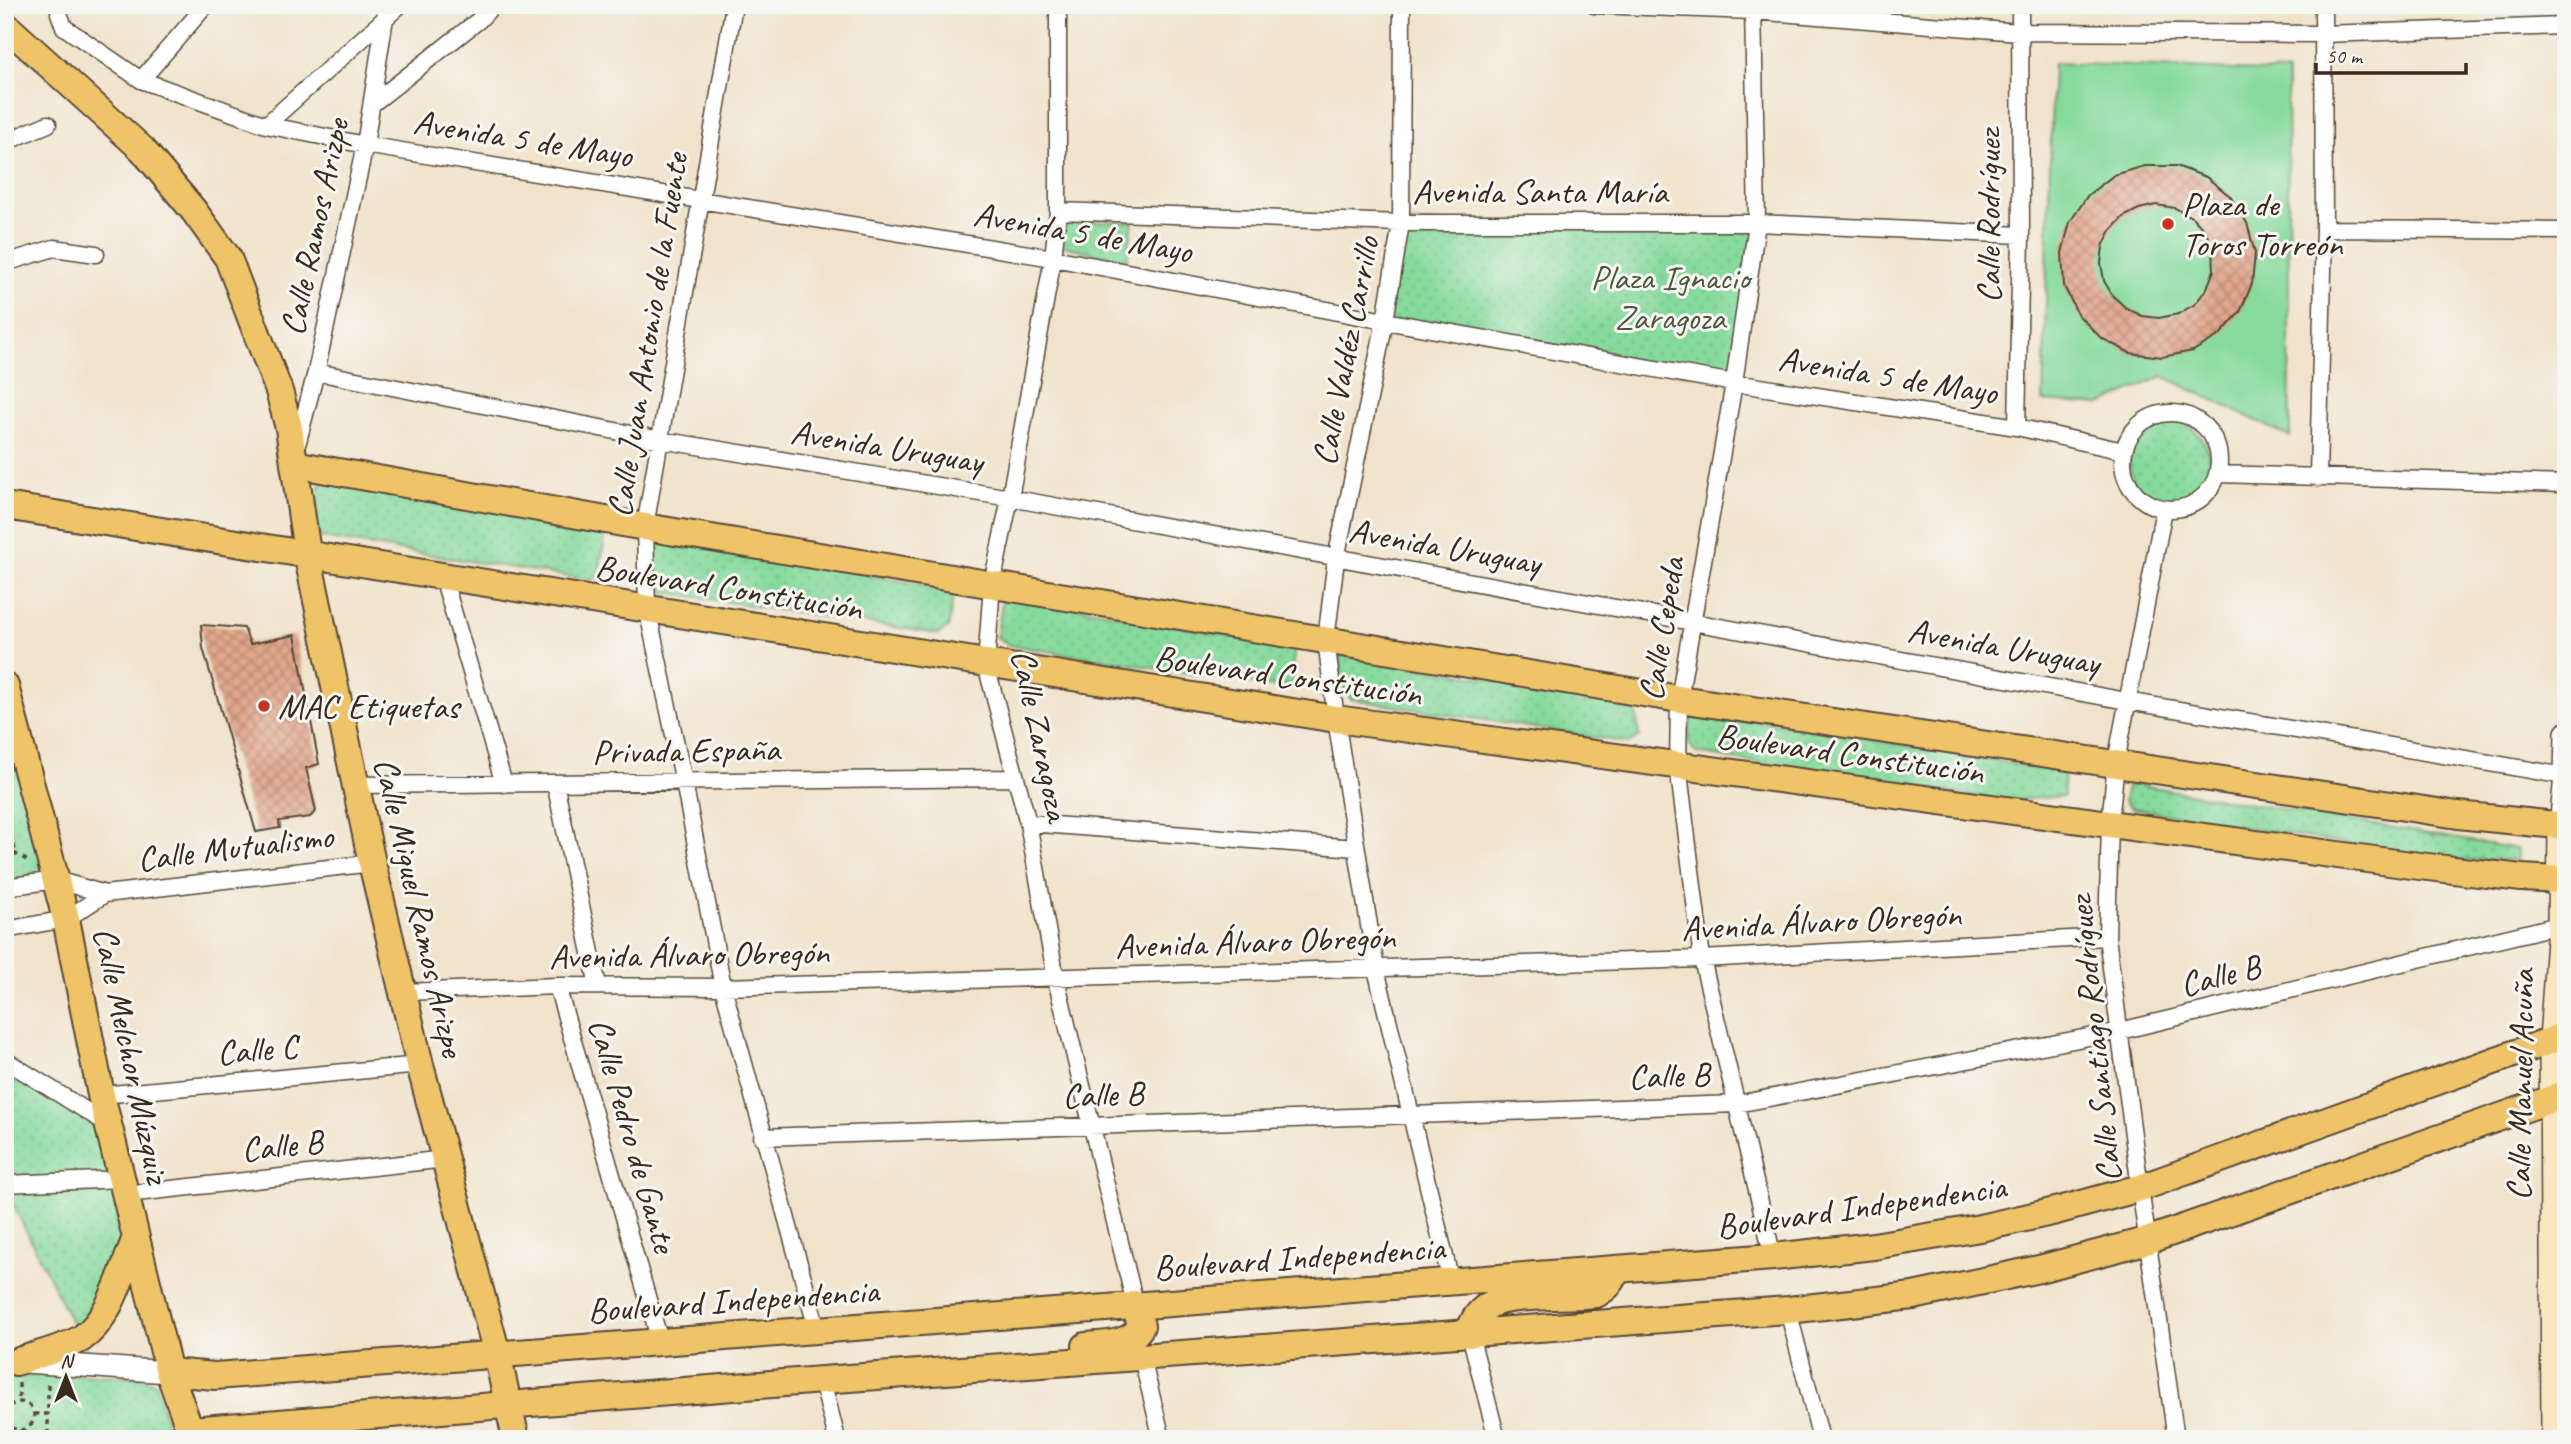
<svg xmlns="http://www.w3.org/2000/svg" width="2571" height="1444" font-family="Caveat,sans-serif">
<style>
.grass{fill:#86da9c;stroke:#60825d;stroke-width:2}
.park{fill:url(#park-dots);stroke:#60825d;stroke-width:2}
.building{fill:url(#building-cross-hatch);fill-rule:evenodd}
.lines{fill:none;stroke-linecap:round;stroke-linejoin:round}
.minor-casing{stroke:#564638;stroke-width:19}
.tertiary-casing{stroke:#564638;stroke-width:24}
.secondary-casing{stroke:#564638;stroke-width:26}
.primary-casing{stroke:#564638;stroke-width:30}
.trunk-casing{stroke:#564638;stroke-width:30}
.path{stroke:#564638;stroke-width:3.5;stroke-dasharray:5 5;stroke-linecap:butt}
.minor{stroke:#fff;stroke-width:16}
.tertiary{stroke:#fff;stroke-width:21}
.secondary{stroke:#f9e7c3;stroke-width:23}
.primary{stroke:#efc469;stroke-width:26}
.trunk{stroke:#efc469;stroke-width:26}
.poi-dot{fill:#c8321e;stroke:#f6f6f2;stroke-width:2.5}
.labels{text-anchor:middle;stroke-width:6;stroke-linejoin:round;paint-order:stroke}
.street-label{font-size:35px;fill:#3b2a1e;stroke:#f6f6f2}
.poi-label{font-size:35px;fill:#3b2a1e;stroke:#f6f6f2;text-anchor:start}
.park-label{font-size:35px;fill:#4e563e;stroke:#f6f6f2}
</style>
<defs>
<pattern id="park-dots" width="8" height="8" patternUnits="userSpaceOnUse" patternTransform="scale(1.75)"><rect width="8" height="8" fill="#86da9c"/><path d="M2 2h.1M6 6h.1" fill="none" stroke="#75bb86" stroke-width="1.8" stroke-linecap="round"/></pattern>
<pattern id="building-cross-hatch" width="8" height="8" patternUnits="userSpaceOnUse" patternTransform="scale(1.75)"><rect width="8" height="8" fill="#e2a78c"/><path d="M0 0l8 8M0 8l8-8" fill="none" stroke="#b88872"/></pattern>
</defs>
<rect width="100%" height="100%" fill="#f6f6f2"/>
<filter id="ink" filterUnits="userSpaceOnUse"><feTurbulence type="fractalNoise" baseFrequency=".0143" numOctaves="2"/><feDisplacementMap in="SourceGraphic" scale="14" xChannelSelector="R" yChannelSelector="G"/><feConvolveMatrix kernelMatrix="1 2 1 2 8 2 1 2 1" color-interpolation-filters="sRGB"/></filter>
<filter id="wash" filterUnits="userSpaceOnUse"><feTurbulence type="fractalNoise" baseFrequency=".00686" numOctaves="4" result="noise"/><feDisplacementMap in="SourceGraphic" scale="28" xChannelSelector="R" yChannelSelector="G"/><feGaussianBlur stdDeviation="1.57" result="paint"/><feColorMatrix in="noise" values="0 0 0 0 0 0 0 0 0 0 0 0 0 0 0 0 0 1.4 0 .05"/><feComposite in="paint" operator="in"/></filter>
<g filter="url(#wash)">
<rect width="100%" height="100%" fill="#f1e3cb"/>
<path class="grass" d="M2053 63 2287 72 2290 437 2163 376 2099 405 2043 401Z"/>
<path class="park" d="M1063 221 1133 222 1127 260 1058 245Z
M1402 223 1757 224 1734 382 1386 320Z
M2129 461a40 40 0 1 1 80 0a40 40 0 1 1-80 0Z
M328 480 601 526 605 539 598 576 591 580 322 538 316 531 319 485Z
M670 537 954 591 948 628 938 634 665 592 653 581 657 544Z
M1014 595 1294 648 1293 683 1281 688 1009 645 997 637 1002 602Z
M1340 655 1635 702 1639 737 1630 743 1351 699 1343 688Z
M5 694 54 879 5 887Z
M1697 710 2055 771 2063 774 2064 796 2005 801 1696 753 1689 744V721Z
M2134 784 2518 849V860H2442L2132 808 2124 801 2127 786Z
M25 1081 115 1130 141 1241 84 1348 5 1188V1083Z
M5 1375 136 1376 156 1383 166 1421 163 1439H5Z"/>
<g id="blocks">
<path class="building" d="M2145 166H2176L2206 177 2230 196 2247 223 2255 253 2252 284 2240 312 2220 335 2193 351 2162 357 2130 353 2101 338 2078 315 2064 286 2062 253 2070 222 2088 195 2114 175ZM2156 205 2175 208 2193 218 2206 232 2213 250 2214 270 2207 288 2195 304 2178 314 2159 318 2142 316 2126 308 2113 296 2104 281 2101 263 2103 246 2111 230 2123 217 2139 209Z
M201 625 244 628 250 644 295 635 319 764 306 768 316 811 310 817 279 821 280 828 256 832 203 648Z"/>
</g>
</g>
<g filter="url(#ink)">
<use href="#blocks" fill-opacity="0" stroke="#564638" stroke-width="2"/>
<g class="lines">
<defs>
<path id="minor" d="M62 5 59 13 64 27 141 80 266 125 365 145 1053 258 1385 321 1734 383 2017 427 2123 451
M734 5 645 527 647 608 684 782 723 987 817 1329
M1058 5V211L1053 258 1010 498 992 584 986 665 1028 823 1056 979 1135 1304
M1402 5 1401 223 1385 321 1336 559 1326 640 1336 719 1376 969 1451 1282
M1594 5 1753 11 2019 32 2322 34 2566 26
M1753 5 1757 223 1734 383 1679 699 1678 765 1702 959 1773 1257
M141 80 206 5
M372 104 479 20 493 5
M266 125 400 5
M5 142 48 124
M1058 211 1401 223H1757L2021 235
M2324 229 2566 231
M5 263 54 248 96 254
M316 372 661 440 1010 498 2127 701 2565 776
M2123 461a48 48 0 1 1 96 0a48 48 0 1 1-96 0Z
M2017 427 2021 235 2020 5
M297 445 316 372 365 145 387 5
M2217 474 2566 484
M2318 478 2324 229 2323 5
M2164 509 2116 762 2110 823 2107 937 2140 1188 2176 1439
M443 577 504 784
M555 783 598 986
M356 785 1016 778
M1028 823 1356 848
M5 887 56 880 105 894 372 863
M5 930 66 919 105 894
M557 986 660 1341
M404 992 557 986 723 987 1702 959 2107 937
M5 1060 109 1125
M101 1095 420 1065
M762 1137 1737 1104 2120 1031 2559 925
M5 1184 123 1179
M126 1194 446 1159
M1788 1310 1821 1439
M1470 1334 1497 1439
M1142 1358 1162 1439
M822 1380 837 1439"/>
<path id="tertiary" d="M2560 827 2565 776 2566 733
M25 1362 169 1372"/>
<path id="secondary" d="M2553 1439 2551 1040 2559 925 2560 827"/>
<path id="primary" d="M294 464 645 527 1679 699 2458 815 2566 826
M5 506 1336 719 2411 865 2522 878 2560 880 2566 878
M1470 1334C1471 1320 1482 1307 1496 1302 1520 1294 1568 1297 1596 1294 1607 1288 1613 1282 1617 1269
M1086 1346C1105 1344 1131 1345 1141 1326L1135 1304
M169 1372 215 1376 1773 1257 1874 1246 1980 1228 2056 1211 2140 1188 2566 1035
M190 1430 822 1380 1788 1310 1913 1296 2039 1269 2149 1240 2566 1094"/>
<path id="trunk" d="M5 25 142 149 194 211 228 258 279 391 289 428 307 553 372 863 420 1065 497 1354 516 1439
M5 686 66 919 101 1095 169 1372 190 1430 189 1439
M16 1362C32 1356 69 1347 82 1338 112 1317 122 1270 136 1238"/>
</defs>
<use href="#minor" class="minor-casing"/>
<use href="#tertiary" class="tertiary-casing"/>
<use href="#secondary" class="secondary-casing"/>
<use href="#primary" class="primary-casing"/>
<use href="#trunk" class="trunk-casing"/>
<path class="path" d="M5 816 16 853 5 855
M5 848 28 861
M19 1383V1402
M48 1384V1414
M6 1416a14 14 0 1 1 28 0a14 14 0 1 1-28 0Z
M34 1414H48V1439
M20 1430 21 1439"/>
<use href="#minor" class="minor"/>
<use href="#tertiary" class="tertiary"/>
<use href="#secondary" class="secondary"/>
<use href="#primary" class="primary"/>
<use href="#trunk" class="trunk"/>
</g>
</g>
<g class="poi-dot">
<circle cx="2168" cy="224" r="7"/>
<circle cx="264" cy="706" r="7"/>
</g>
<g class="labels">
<g class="street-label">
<text transform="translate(523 138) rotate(9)" y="12">Avenida 5 de Mayo</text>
<text x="1540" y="203">Avenida Santa María</text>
<text transform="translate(1988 216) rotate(-90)" y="12">Calle Rodríguez</text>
<text transform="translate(314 227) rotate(-78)" y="12">Calle Ramos Arizpe</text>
<text transform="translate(1083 232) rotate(10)" y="12">Avenida 5 de Mayo</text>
<text transform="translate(647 335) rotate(-81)" y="12">Calle Juan Antonio de la Fuente</text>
<text transform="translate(1345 351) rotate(-79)" y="12">Calle Valdéz Carrillo</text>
<text transform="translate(1888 375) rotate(9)" y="12">Avenida 5 de Mayo</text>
<text transform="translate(887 446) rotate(9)" y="12">Avenida Uruguay</text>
<text transform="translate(1445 546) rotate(10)" y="12">Avenida Uruguay</text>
<text transform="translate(729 587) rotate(9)" y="12">Boulevard Constitución</text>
<text transform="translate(1661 629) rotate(-81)" y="12">Calle Cepeda</text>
<text transform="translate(2004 646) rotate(10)" y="12">Avenida Uruguay</text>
<text transform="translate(1288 675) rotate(8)" y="12">Boulevard Constitución</text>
<text transform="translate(1041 735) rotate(78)" y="12">Calle Zaragoza</text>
<text transform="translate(686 750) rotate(-1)" y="12">Privada España</text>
<text transform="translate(1850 753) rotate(8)" y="12">Boulevard Constitución</text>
<text transform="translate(235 847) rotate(-7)" y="12">Calle Mutualismo</text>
<text transform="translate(420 907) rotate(77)" y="12">Calle Miguel Ramos Arizpe</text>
<text transform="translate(1821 921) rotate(-3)" y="12">Avenida Álvaro Obregón</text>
<text transform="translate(1255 941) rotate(-2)" y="12">Avenida Álvaro Obregón</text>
<text transform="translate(689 954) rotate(-1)" y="12">Avenida Álvaro Obregón</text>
<text transform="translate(2220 975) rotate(-14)" y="12">Calle B</text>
<text transform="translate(2094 1039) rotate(-96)" y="12">Calle Santiago Rodríguez</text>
<text transform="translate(257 1049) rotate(-5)" y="12">Calle C</text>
<text transform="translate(132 1055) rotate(78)" y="12">Calle Melchor Múzquiz</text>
<text transform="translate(1669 1075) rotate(-2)" y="12">Calle B</text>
<text transform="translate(2520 1085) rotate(-89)" y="12">Calle Manuel Acuña</text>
<text transform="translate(1103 1094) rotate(-2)" y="12">Calle B</text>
<text transform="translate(633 1135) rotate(74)" y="12">Calle Pedro de Gante</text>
<text transform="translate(282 1145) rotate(-6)" y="12">Calle B</text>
<text transform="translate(1861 1206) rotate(-8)" y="12">Boulevard Independencia</text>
<text transform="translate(1299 1257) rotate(-4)" y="12">Boulevard Independencia</text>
<text transform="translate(733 1300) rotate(-4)" y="12">Boulevard Independencia</text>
</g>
<g class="poi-label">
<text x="2182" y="216">Plaza de<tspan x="2182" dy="40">Toros Torreón</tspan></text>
<text x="278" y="718">MAC Etiquetas</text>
</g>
<g class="park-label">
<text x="1670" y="289">Plaza Ignacio<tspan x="1670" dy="40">Zaragoza</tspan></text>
</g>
</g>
<rect width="2571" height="1444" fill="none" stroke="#f6f6f2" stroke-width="28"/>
<g transform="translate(66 1377)" stroke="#f6f6f2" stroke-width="5" paint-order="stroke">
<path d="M0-5L12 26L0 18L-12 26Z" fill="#3b2a1e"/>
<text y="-10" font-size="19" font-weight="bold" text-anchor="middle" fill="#3b2a1e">N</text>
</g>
<path d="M2316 63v10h150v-10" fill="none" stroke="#3b2a1e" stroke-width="3.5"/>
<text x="2326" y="63" font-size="21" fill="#3b2a1e" stroke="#f6f6f2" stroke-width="5" paint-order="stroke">50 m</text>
</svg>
